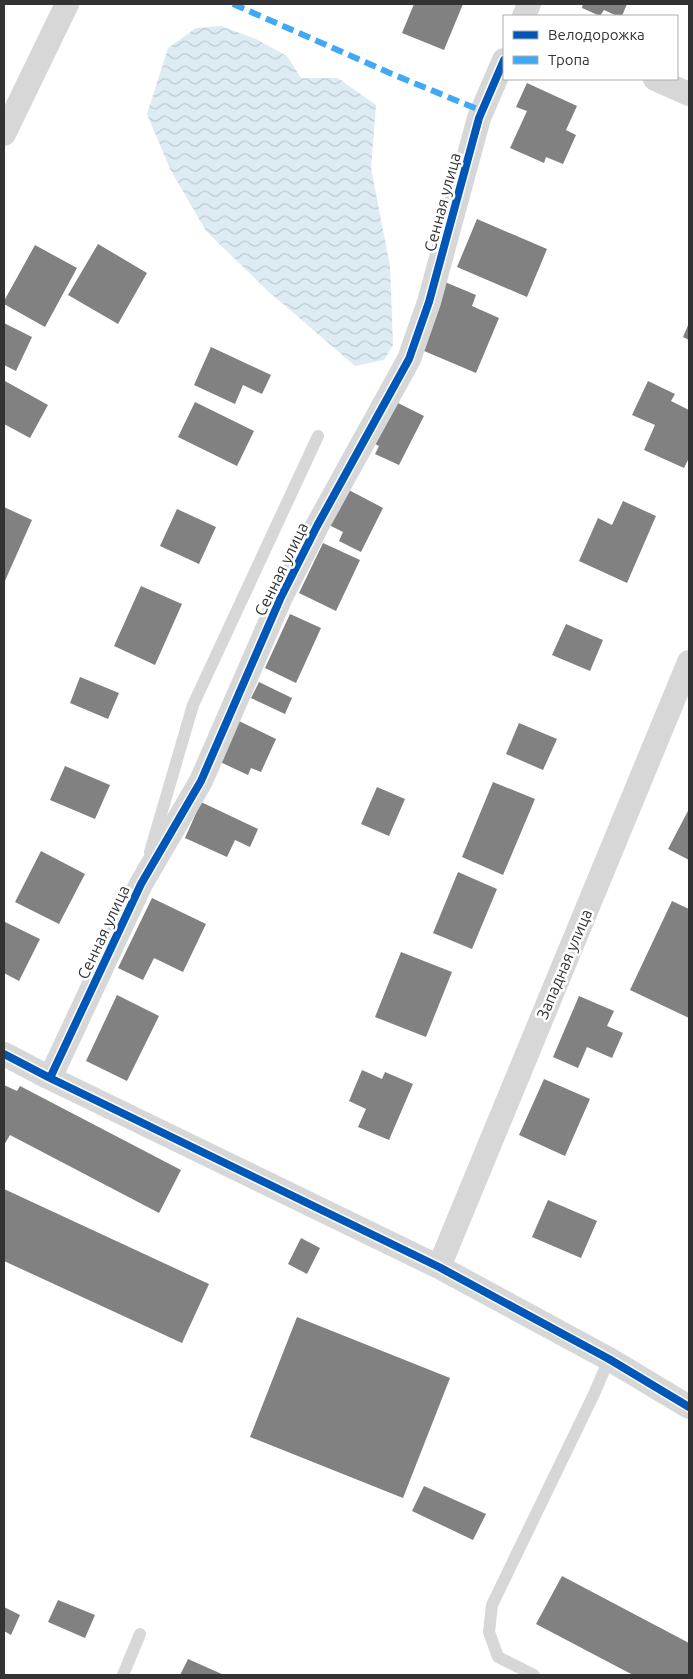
<svg xmlns="http://www.w3.org/2000/svg" width="693" height="1679" font-family="Ubuntu,sans-serif">
<style>
.water{fill:url(#water-waves)}
.building{fill:#818181}
.lines{fill:none;stroke-linecap:round;stroke-linejoin:round}
.service{stroke:#d7d7d7;stroke-width:12}
.minor{stroke:#d7d7d7;stroke-width:24}
.quiet{stroke:#3fa9f5;stroke-width:6;stroke-dasharray:12 6;stroke-linecap:butt}
.cycleway-casing{stroke:#fff;stroke-width:11}
.cycleway{stroke:#0057b8;stroke-width:8}
.labels{text-anchor:middle;stroke-width:5;stroke-linejoin:round;paint-order:stroke}
.street-label{font-size:16px;fill:#333;stroke:#fff}
</style>
<defs>
<pattern id="water-waves" width="16" height="10" patternUnits="userSpaceOnUse" patternTransform="scale(1.25)"><rect width="16" height="10" fill="#ddebf3"/><path d="M0 5q4-4 8 0t8 0" fill="none" stroke="#becad1"/></pattern>
</defs>
<rect width="100%" height="100%" fill="#fff"/>
<path class="water" d="M221 26 256 39 287 56 301 78H338L376 105 371 168 390 266 393 345 384 360 355 366 268 291 206 231 170 169 147 114 168 48 196 28Z"/>
<path class="building" d="M414 4H463L444 50 402 33Z
M583 4H627L622 16H617L604 10 600 16 582 8Z
M527 83 577 106 566 130 576 135 563 164 546 157 544 163 510 148 527 111 516 107Z
M477 219 547 249 527 297 457 267Z
M98 244 147 273 118 324 68 295Z
M35 245 77 268 45 327 4 304V301Z
M445 282 476 295 472 306 499 318 476 373 417 348Z
M4 323 32 337 16 371 4 365Z
M689 323V340L683 337Z
M211 347 271 375 262 394 243 385 235 404 194 385Z
M5 381 48 405 30 438 4 424Z
M648 381 675 394 671 401 689 410V458L684 468 644 450 655 425 632 415Z
M392 400 424 416 399 465 375 454 379 446 371 442Z
M195 402 254 431 237 466 178 437Z
M347 489 383 508 361 552 339 541 343 532 329 525Z
M623 501 656 516 627 583 579 561 598 518 612 525Z
M4 507 32 520 4 583Z
M177 509 216 527 199 564 160 546Z
M323 543 360 560 336 611 299 593Z
M141 586 182 604 155 665 114 646Z
M290 614 321 628 296 683 265 668Z
M566 624 603 640 590 671 552 655Z
M80 677 119 693 108 719 70 703Z
M259 682 292 698 285 714 251 698Z
M239 721 276 739 261 772 251 768 248 775 220 762Z
M519 723 557 739 543 770 506 754Z
M65 766 110 785 95 819 50 800Z
M493 782 535 799 503 875 462 857Z
M377 787 405 799 389 836 361 824Z
M201 802 258 829 250 847 235 840 227 857 185 838Z
M689 809V860L668 849Z
M41 851 85 874 59 924 15 902Z
M458 872 497 889 472 949 433 933Z
M152 898 206 924 183 972 154 958 143 980 118 968Z
M672 901 689 909V1018L630 990Z
M5 922 40 939 19 981 4 973Z
M401 952 452 972 426 1037 375 1017Z
M117 995 159 1016 127 1081 86 1061Z
M579 996 614 1011 607 1026 623 1033 612 1058 587 1047 578 1068 553 1057Z
M362 1070 382 1079 385 1072 413 1084 389 1140 358 1127 366 1109 349 1101Z
M544 1079 590 1099 565 1156 519 1135Z
M4 1085 17 1091 20 1086 181 1170 159 1213 10 1135 4 1145Z
M4 1189 209 1284 182 1343 4 1261Z
M548 1200 597 1221 581 1258 532 1237Z
M301 1238 320 1248 307 1274 288 1264Z
M297 1317 450 1378 403 1498 250 1437Z
M424 1486 486 1514 473 1540 412 1511Z
M562 1576 689 1643V1675H633L536 1624Z
M58 1600 95 1615 85 1638 48 1622Z
M4 1607 20 1615 11 1635 4 1631Z
M188 1659 224 1675H180Z"/>
<g class="lines">
<path class="service" d="M150 852 193 705 318 436
M123 1675 140 1634
M534 1675 498 1657 489 1632 492 1605 594 1394 609 1359"/>
<path class="minor" d="M524 16 529 4
M655 79 689 94
M4 134 67 4
M4 1054 50 1078 439 1267 609 1359 689 1407
M50 1078 141 884 201 781 281 597 317 526 409 359 429 302 479 118 504 60
M439 1267 689 662"/>
<path class="quiet" d="M233 4 392 74 482 111"/>
<defs>
<path id="cycleway" d="M4 1054 50 1078 439 1267 609 1359 689 1407
M50 1078 141 884 201 781 281 597 317 526 409 359 429 302 479 118 504 60"/>
</defs>
<use href="#cycleway" class="cycleway-casing"/>
<use href="#cycleway" class="cycleway"/>
</g>
<g class="labels">
<g class="street-label">
<text transform="translate(442 202) rotate(-75)" y="6">Сенная улица</text>
<text transform="translate(281 569) rotate(-64)" y="6">Сенная улица</text>
<text transform="translate(103 932) rotate(-65)" y="6">Сенная улица</text>
<text transform="translate(564 964) rotate(-67)" y="6">Западная улица</text>
</g>
</g>
<rect width="693" height="1679" fill="none" stroke="#333333" stroke-width="10"/>
<rect x="503" y="15" width="175" height="65" fill="#ffffff" stroke="#adadad"/>
<rect x="513" y="31" width="25" height="8" fill="#0057b8" stroke="#adadad"/>
<text x="548" y="40" font-size="15" fill="#333333">Велодорожка</text>
<rect x="513" y="56" width="25" height="8" fill="#3fa9f5" stroke="#adadad"/>
<text x="548" y="65" font-size="15" fill="#333333">Тропа</text>
</svg>
